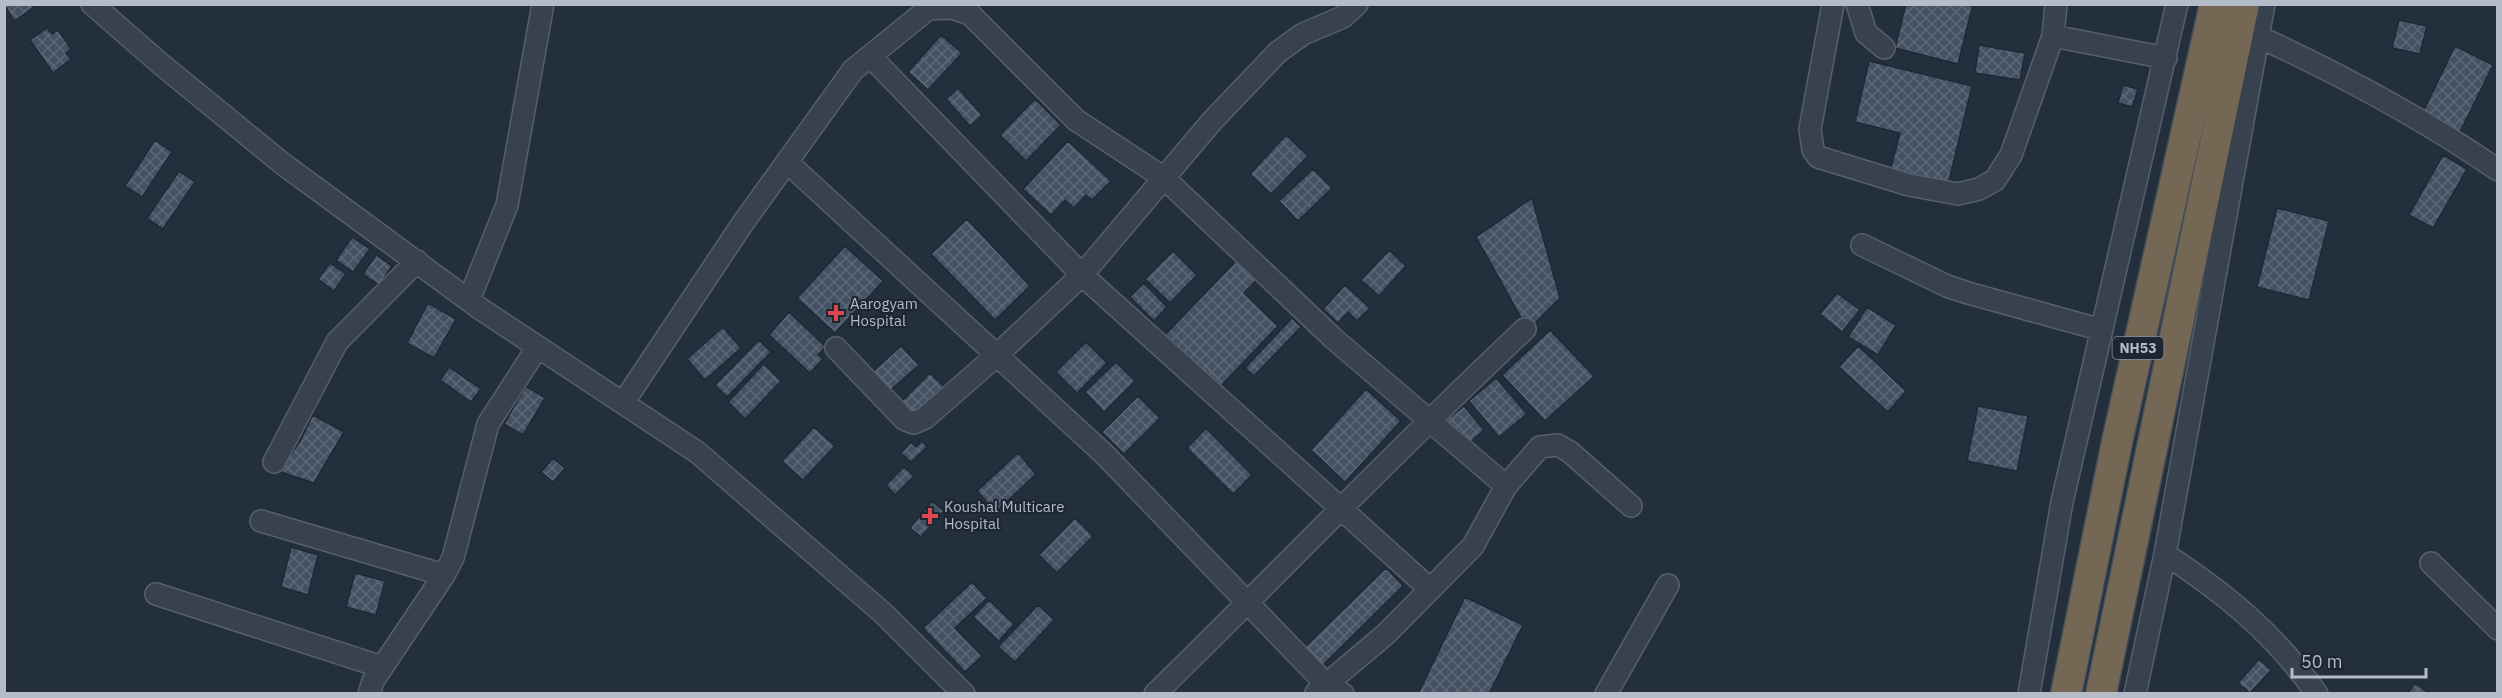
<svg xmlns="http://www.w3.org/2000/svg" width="2502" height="698" font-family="'IBM Plex Sans',sans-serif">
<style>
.building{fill:url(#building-cross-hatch);stroke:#1f2835;stroke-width:1.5}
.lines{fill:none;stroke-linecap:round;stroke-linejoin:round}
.minor-casing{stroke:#565f6c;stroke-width:24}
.highway-casing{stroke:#434c59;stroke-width:33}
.minor{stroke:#38414e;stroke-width:21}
.highway{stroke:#746855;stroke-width:30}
.health-dot{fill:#e0444e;stroke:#1d2633;stroke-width:2}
.labels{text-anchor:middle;stroke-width:4.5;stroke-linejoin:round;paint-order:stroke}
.shield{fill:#1d2633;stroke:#878f9c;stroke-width:1.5}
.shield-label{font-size:14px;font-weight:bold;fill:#b4bcc9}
.poi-label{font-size:15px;fill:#b4bcc9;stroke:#1d2633;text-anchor:start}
</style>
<defs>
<pattern id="building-cross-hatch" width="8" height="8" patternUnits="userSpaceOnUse" patternTransform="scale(1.5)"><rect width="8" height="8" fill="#455162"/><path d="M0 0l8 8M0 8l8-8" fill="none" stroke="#5d6877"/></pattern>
</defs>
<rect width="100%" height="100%" fill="#242f3e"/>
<path class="building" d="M4 4H31L33 8 14 21Z
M1906 4H1973L1958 64 1895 48Z
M2399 20 2427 26 2420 54 2392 48Z
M47 28 52 34 58 30 71 49 66 53 71 59 53 73 30 40Z
M941 35 962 53 928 90 908 72Z
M1979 45 2025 53 2020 80 1975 73Z
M2455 46 2493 65 2460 132 2422 114Z
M1869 61 1972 86 1947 189 1889 175 1900 133 1855 122Z
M2123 85 2138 89 2132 107 2118 103Z
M958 88 982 115 970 126 946 99Z
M1035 99 1061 125 1026 161 1000 135Z
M1286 135 1308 156 1271 194 1250 174Z
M155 140 172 152 142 197 125 186Z
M1068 141 1111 181 1092 200 1086 195 1074 208 1065 200 1051 215 1023 189Z
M2443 155 2467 169 2433 228 2409 215Z
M1313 169 1332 188 1298 221 1279 201Z
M179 171 195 182 163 229 147 218Z
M1532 198 1560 298 1528 330 1476 237Z
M2277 208 2329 221 2309 300 2257 287Z
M967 219 1030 286 995 320 931 254Z
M352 237 370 249 353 272 336 260Z
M845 246 883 281 835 333 797 298Z
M1389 250 1406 266 1379 296 1361 280Z
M1173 251 1197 275 1170 303 1145 279Z
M376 255 392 266 379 285 363 274Z
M1240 257 1260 276 1244 293 1278 326 1218 389 1163 337Z
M330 263 346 274 334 291 318 279Z
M1144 283 1167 307 1154 321 1130 297Z
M1345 285 1370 308 1357 321 1348 312 1338 323 1323 309Z
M1837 293 1860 310 1842 332 1820 314Z
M428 303 456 319 434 358 407 343Z
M1867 307 1896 325 1878 355 1848 337Z
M789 312 826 347 818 355 823 359 810 373 769 335Z
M1292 318 1301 327 1254 376 1245 368Z
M723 327 741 348 705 380 687 359Z
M1550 330 1594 376 1545 421 1502 375Z
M759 340 771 352 727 397 715 385Z
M1086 342 1107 363 1077 393 1056 372Z
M901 346 919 365 884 396 867 377Z
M1858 346 1906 391 1888 412 1839 367Z
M1116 362 1135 381 1104 412 1085 392Z
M764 364 781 381 745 419 728 402Z
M449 367 481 389 471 402 440 380Z
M930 373 947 390 911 426 894 409Z
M1496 378 1527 414 1499 437 1469 401Z
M526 386 545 398 523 435 504 424Z
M1366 389 1401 421 1345 482 1311 450Z
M1138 396 1160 418 1124 454 1102 432Z
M1464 406 1484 430 1467 445 1446 420Z
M1978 406 2028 416 2017 471 1967 461Z
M313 415 344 432 314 483 278 471 299 443Z
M814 427 835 446 803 480 782 461Z
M1206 428 1252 475 1233 494 1187 448Z
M922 441 927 447 911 462 901 453 911 442 916 447Z
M1018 453 1036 474 996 512 977 491Z
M553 458 565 468 553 482 541 472Z
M904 467 914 476 895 495 886 485Z
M932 501 944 511 921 537 910 528Z
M1075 518 1093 536 1057 573 1039 555Z
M291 547 318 555 308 595 281 587Z
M1386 568 1403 586 1322 666 1304 648Z
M355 573 385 581 376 615 346 607Z
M972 582 987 598 955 628 982 656 965 672 923 628Z
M1465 597 1523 625 1489 694H1418Z
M989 600 1014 624 999 641 973 617Z
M1038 605 1054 620 1015 662 998 647Z
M2259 659 2271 670 2250 693 2238 683Z
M2415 683 2430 694H2407Z"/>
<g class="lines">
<defs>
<path id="minor" d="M92 4 162 65 283 164 482 310 697 452 884 614 964 694
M1833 4 1810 129 1813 150 1818 157 1909 185 1958 194 1979 189 1995 180 2011 155 2053 36 2056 4
M1857 4 1866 33 1884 48
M2053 36 2166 58
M2257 36C2340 74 2422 118 2498 170
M871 57 1082 275 1430 589
M787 162 1104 454 1325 683 1343 694
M1862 245 1947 286 1968 293 2102 330
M469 300 507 205 543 4
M836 348 904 419 914 423 925 418 996 356 1082 275 1213 120 1278 52 1303 34 1343 17 1357 4
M623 403 743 223 853 70 928 9 952 8 970 14 1076 120 1164 178 1334 339 1506 486
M274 462 337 342 417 261
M261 521 444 575
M2165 554C2226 594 2274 633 2317 694
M2431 563 2498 629
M156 594 382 667
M1316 693 1386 634 1473 546 1506 486 1540 447 1558 445 1570 452 1631 506
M369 694 373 681 444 575 453 558 488 424 537 348
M1155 694C1279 573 1399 447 1525 329
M1606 694 1668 585
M2029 694 2062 502 2177 4
M2135 694 2165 554 2264 4"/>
<path id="highway" d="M2066 694 2117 442 2215 4
M2101 694 2244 4"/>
</defs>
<use href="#minor" class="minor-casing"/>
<use href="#highway" class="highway-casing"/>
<use href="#minor" class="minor"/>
<use href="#highway" class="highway"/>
</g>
<g class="health-dot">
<path d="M833 304h6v6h6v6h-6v6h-6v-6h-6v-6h6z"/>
<path d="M927 507h6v6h6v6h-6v6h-6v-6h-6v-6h6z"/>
</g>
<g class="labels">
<rect class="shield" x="2112.5" y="337" width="51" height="22" rx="4.5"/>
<g class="shield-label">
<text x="2138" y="353">NH53</text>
</g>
<g class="poi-label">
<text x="850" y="309">Aarogyam<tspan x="850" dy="17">Hospital</tspan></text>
<text x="944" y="512">Koushal Multicare<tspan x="944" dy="17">Hospital</tspan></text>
</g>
</g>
<rect width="2502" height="698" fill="none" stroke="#b4bcc9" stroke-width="12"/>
<path d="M2292 668v9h134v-9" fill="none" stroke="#b4bcc9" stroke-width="3"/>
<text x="2301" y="668" font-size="18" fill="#b4bcc9" stroke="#1d2633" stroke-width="4.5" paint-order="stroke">50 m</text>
</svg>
